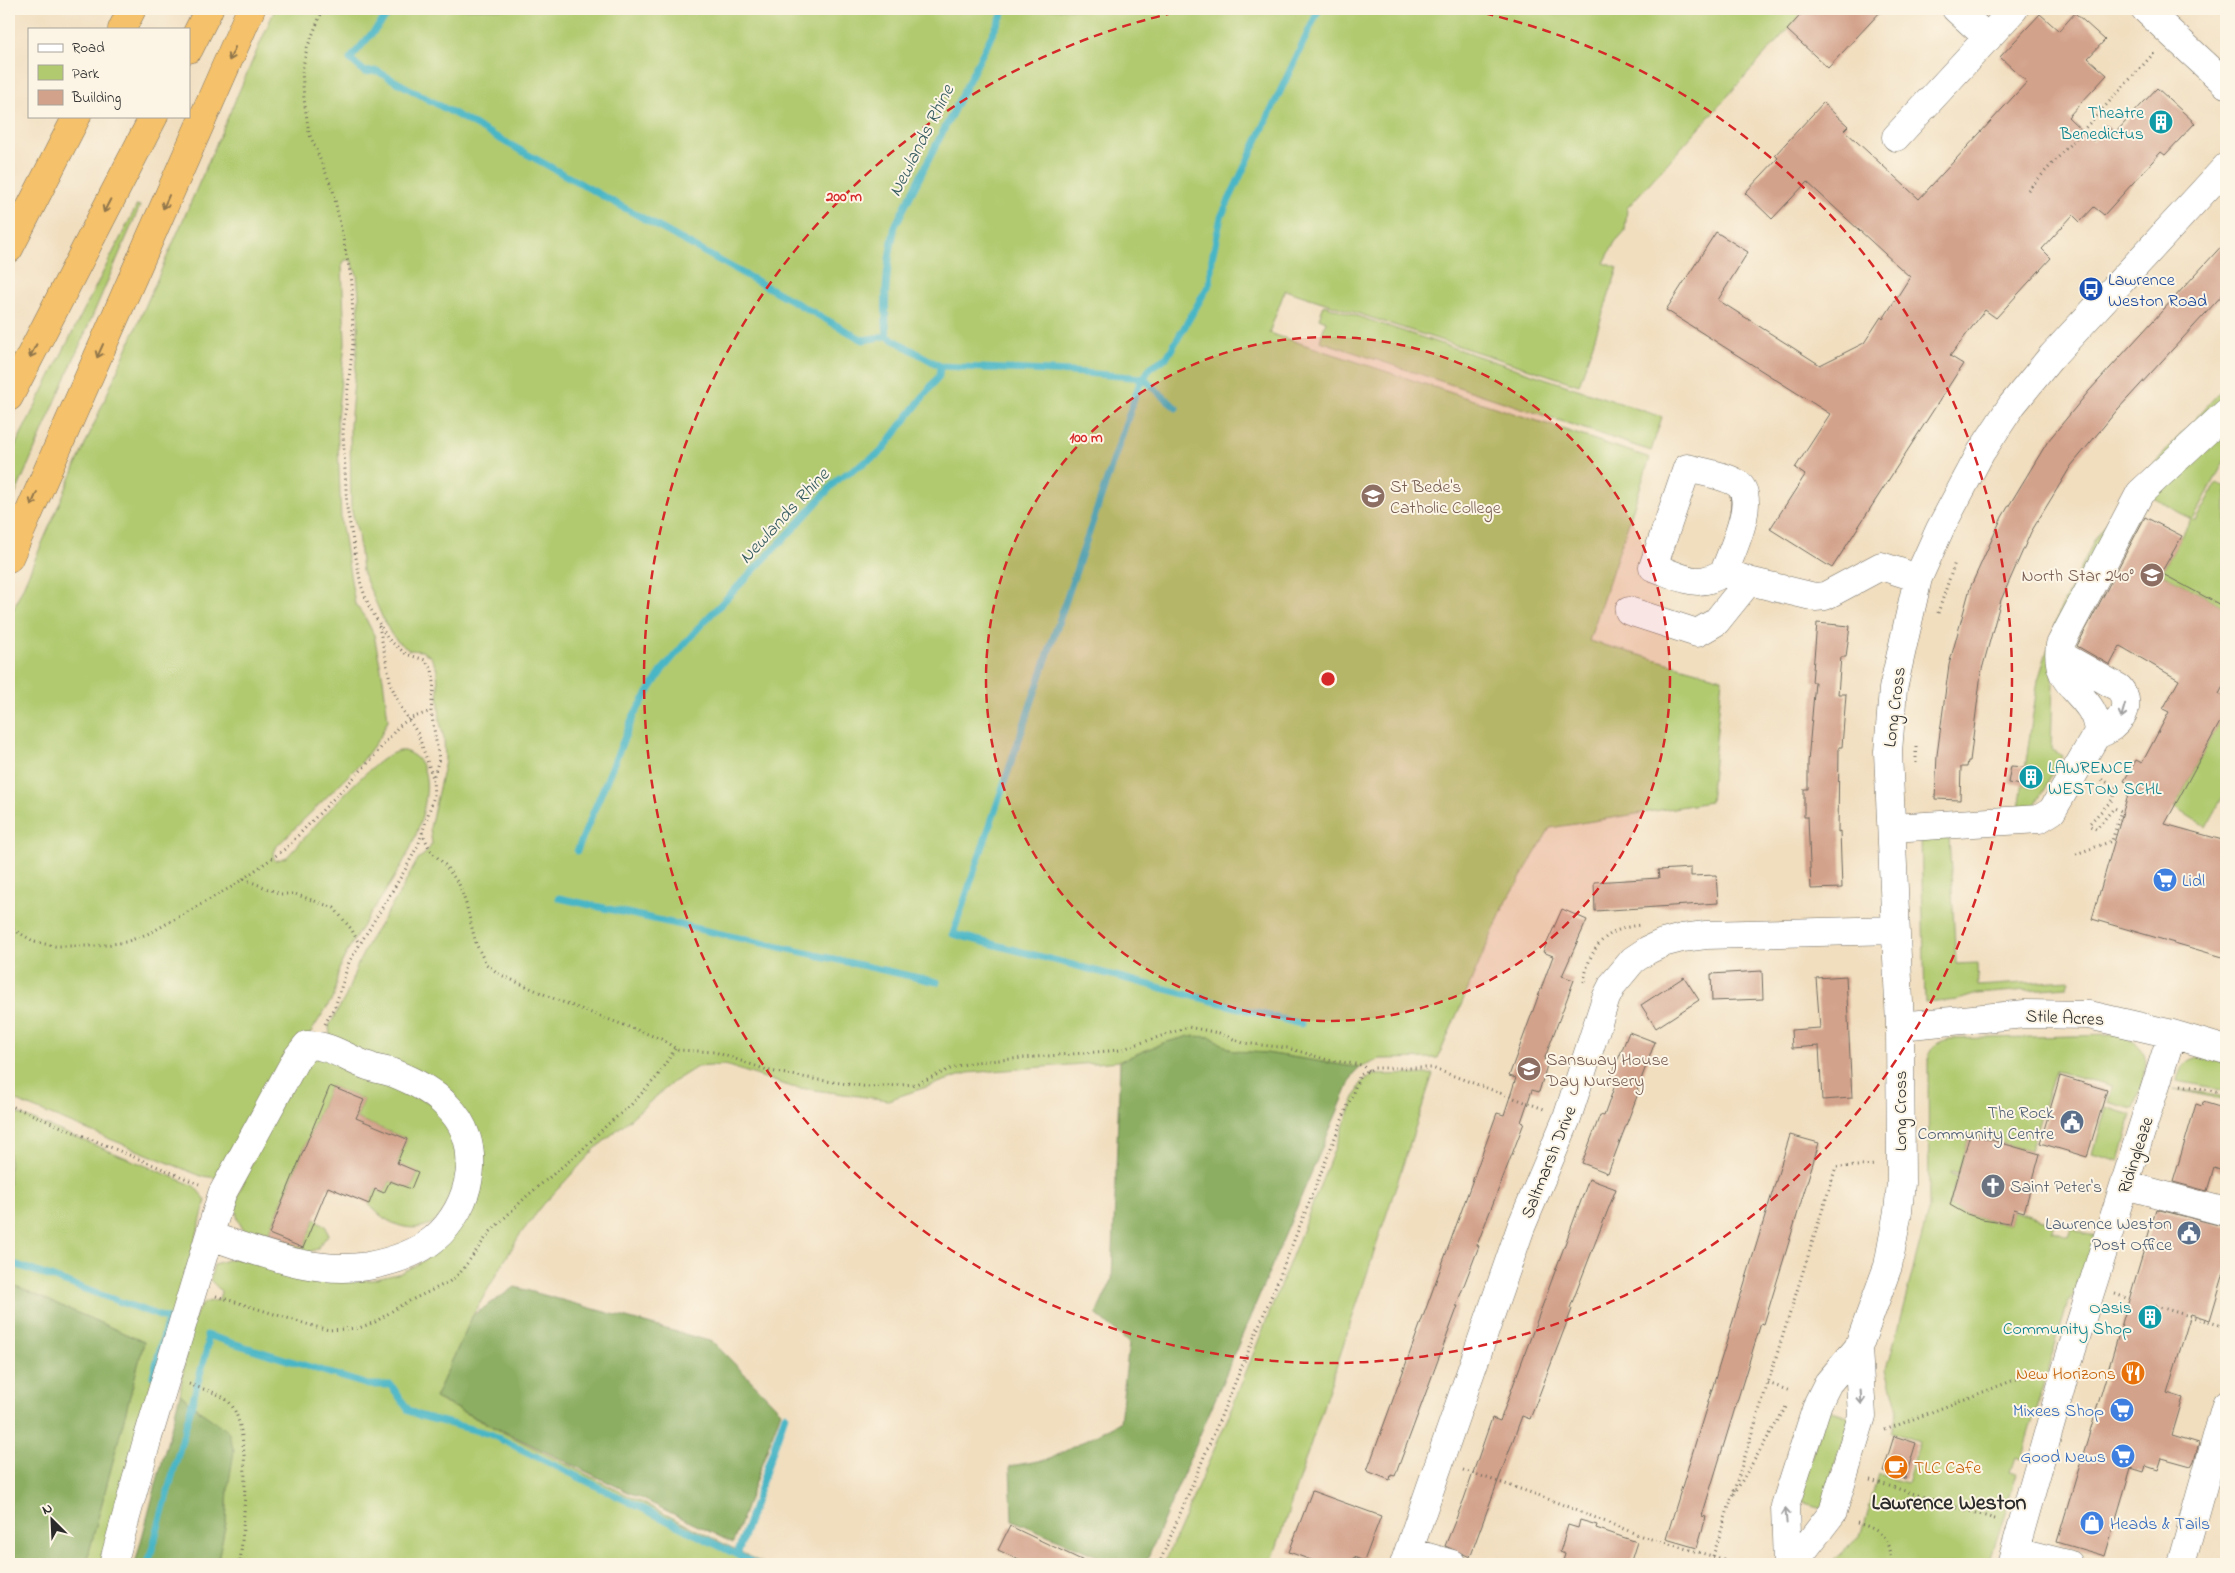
<svg xmlns="http://www.w3.org/2000/svg" width="2235" height="1573" font-family="'Indie Flower',sans-serif">
<style>
.green{fill:#b1ca70;stroke:#6e7a4e;fill-rule:evenodd}
.forest{fill:#8cae62;stroke:#5c6c46}
.lines{fill:none;stroke-linecap:round;stroke-linejoin:round}
.stream{stroke:#4ab6c6;stroke-width:7}
.building{fill:#d3a28b}
.minor-casing{stroke:#706a5f;stroke-width:29}
.highway-casing{stroke:#706a5f;stroke-width:29}
.path{stroke:#706a5f;stroke-width:3;stroke-dasharray:1 4;stroke-linecap:butt}
.minor{stroke:#fff;stroke-width:28}
.highway{stroke:#f5c16b;stroke-width:28}
.oneway{stroke:#90764b}
.oneway2{stroke:#a0a0a0}
.ring{fill:none;stroke:#d62828;stroke-width:2.5;stroke-dasharray:9 6}
.labels{text-anchor:middle;stroke-width:4;stroke-linejoin:round;paint-order:stroke}
.culture-label{font-size:18px;fill:#0d838f;stroke:#fcf5e5;text-anchor:end}
.transit-label{font-size:18px;fill:#164399;stroke:#fcf5e5;text-anchor:start}
.education-label{font-size:18px;fill:#785e54;stroke:#fcf5e5;text-anchor:start}
.street-label{font-size:18px;fill:#2b2b2b;stroke:#fcf5e5}
.shop-label{font-size:18px;fill:#366cbe;stroke:#fcf5e5;text-anchor:start}
.service-label{font-size:18px;fill:#4e5e75;stroke:#fcf5e5;text-anchor:end}
.worship-label{font-size:18px;fill:#5b616d;stroke:#fcf5e5;text-anchor:start}
.food-label{font-size:18px;fill:#c56008;stroke:#fcf5e5;text-anchor:end}
.water-label{font-size:19px;font-style:italic;fill:#365c61;stroke:#fcf5e5}
.district-label{font-size:22px;font-weight:bold;fill:#2b2b2b;stroke:#fcf5e5}
.centre{fill:#d62828;stroke:#fcf5e5;stroke-width:2.5}
.ring-label{font-size:15px;text-anchor:middle;font-weight:bold;fill:#d62828;stroke:#fcf5e5;stroke-width:4;stroke-linejoin:round;paint-order:stroke}
</style>
<rect width="100%" height="100%" fill="#fcf5e5"/>
<filter id="ink" filterUnits="userSpaceOnUse"><feTurbulence type="fractalNoise" baseFrequency=".02" numOctaves="2"/><feDisplacementMap in="SourceGraphic" scale="10" xChannelSelector="R" yChannelSelector="G"/><feConvolveMatrix kernelMatrix="1 2 1 2 8 2 1 2 1" color-interpolation-filters="sRGB"/></filter>
<filter id="wash" filterUnits="userSpaceOnUse"><feTurbulence type="fractalNoise" baseFrequency=".0096" numOctaves="4" result="noise"/><feDisplacementMap in="SourceGraphic" scale="20" xChannelSelector="R" yChannelSelector="G"/><feGaussianBlur stdDeviation="1.12" result="paint"/><feColorMatrix in="noise" values="0 0 0 0 0 0 0 0 0 0 0 0 0 0 0 0 0 1.4 0 .05"/><feComposite in="paint" operator="in"/></filter>
<g filter="url(#wash)">
<rect width="100%" height="100%" fill="#f1debf"/>
<path class="green" d="M275 9H1806L1627 208 1625 231 1615 242 1604 263 1618 268 1579 385 1285 290 1269 333 1650 458 1589 641 1722 678 1710 802 1550 828 1504 906 1438 1058 1380 1059 1360 1068 1266 1053 1233 1051 1211 1037 1190 1036 1163 1043 1120 1061 968 1073 888 1100 792 1087 725 1065 697 1067 673 1082 595 1149 543 1205 519 1236 473 1315 435 1398 764 1564H217L226 1522 228 1488 201 1412 180 1394C183 1375 189 1319 201 1306 205 1301 212 1301 219 1300L221 1291 210 1280 214 1264 234 1258 344 1281 372 1280 401 1273 423 1261 445 1240 470 1127 330 1036 329 1026 346 996 357 966 369 941 398 896 418 859 426 853 432 844 430 828 445 761 444 739 440 722 437 669 430 656 422 651 409 650 399 643 391 634 383 619 362 571 358 534 351 508 350 425 358 340 359 296 357 275 351 260H345L342 265 345 343 337 418 341 521 355 604 366 619 374 635 383 679 388 720 380 737 361 763 277 846 273 855 275 861 287 857C307 836 375 753 400 751 405 750 411 754 414 756 440 774 419 832 407 855 388 892 360 925 342 962 337 972 336 985 334 996L218 1178 201 1176 9 1098V619Z
M137 205 140 206 9 509V458Z
M1324 305 1662 417 1651 451 1320 341 1326 321 1319 318Z
M2226 385V405L2180 448 2054 652 2051 749 2063 756 2035 805 2033 807 2019 809 2038 680 2060 610 2094 541 2123 498ZM2026 767 2037 769 2036 787 2025 786Z
M2226 422V458L2193 520 2196 521 2217 483 2226 488V608L2161 573 2191 519 2148 495Z
M2226 711V791L2206 827 2174 807Z
M1949 836 1956 964 1977 963 1978 986 2069 980 2067 987 1977 994 1958 1000 1925 1003 1921 837Z
M2114 1035C2162 1044 2144 1077 2134 1109L2108 1102 2113 1086 2055 1071 2030 1151 1970 1134 1958 1174 1951 1172V1175L1957 1177 1949 1205C1968 1216 1988 1223 2010 1223L2013 1211 2054 1223 2052 1231 2068 1236 2071 1228 2098 1237 2084 1281 2068 1302 2021 1459 2015 1457 2010 1472 2017 1474 1989 1564H1829L1860 1536 1878 1475 1907 1483 1919 1441 1891 1432 1898 1410 1887 1369 1929 1208 1928 1063C1929 1048 1936 1042 1949 1039Z
M316 1055 442 1108 466 1173C460 1183 445 1214 437 1220 414 1237 385 1224 369 1204L375 1189 384 1193 390 1181 411 1189 418 1173 397 1163 407 1139 356 1118 364 1100 330 1086 269 1233 303 1247 315 1219 326 1226 328 1235 317 1249 307 1253 251 1240C239 1224 234 1218 237 1197L274 1112Z
M2205 1057 2226 1064V1090L2177 1081C2180 1066 2188 1056 2205 1057Z
M1433 1074 1271 1564H1164L1227 1420 1359 1087 1363 1081 1372 1075Z
M2174 1089 2226 1096V1100Z
M2106 1107 2132 1115 2119 1162 2093 1154Z
M9 1110 178 1179 194 1186 206 1200 110 1564H86L144 1342 9 1283Z
M1826 1409 1851 1417 1822 1508 1798 1501Z"/>
<path class="forest" d="M1190 1036 1211 1037 1233 1051 1266 1053 1360 1068 1353 1075 1145 1564H1116L1012 1520 1010 1466 1050 1459 1120 1422 1129 1343 1096 1314 1112 1280 1120 1061 1163 1043Z
M9 1283 144 1342 86 1564H9Z
M515 1287 713 1342 781 1411 733 1543 435 1398 473 1315Z
M180 1394 201 1412 228 1431 234 1451 228 1488 226 1522 217 1564H135Z"/>
<g class="lines">
<path class="stream" d="M393 9 350 59 365 72 377 71 863 340 887 336
M940 366 1072 372 1143 378 1176 408
M577 851 634 715 663 669 699 627 795 527 838 479 880 453 939 376 940 366 887 336C883 298 887 262 895 226L1005 9
M559 898 937 982
M1301 1024 953 934 1139 385 1151 367 1167 357 1210 283 1212 258 1221 217 1319 9
M9 1262 168 1319 153 1376
M737 1555 785 1415
M148 1564 208 1345 207 1335 368 1385H391L409 1411 421 1416 490 1434 756 1564"/>
</g>
<g id="blocks">
<path class="building" d="M1806 9H1883L1828 68 1787 30Z
M2075 13 2105 40 2088 58 2107 75 2068 117 2093 141 2107 126 2115 133 2157 88 2195 123 2165 155 2161 152 2104 215 2094 207 2080 222 2073 215 2042 249 2051 258 1996 318 1985 310 1950 356 1963 364 1832 568 1770 529 1805 475 1795 468 1830 414 1666 310 1716 232 1748 252 1718 300 1820 365 1864 343 1881 317 1883 319 1910 277 1807 182 1772 219 1745 193 1778 158 1775 155 1823 103 1848 126 1844 130 1919 199 2027 82 2000 57 2040 14 2059 31Z
M2226 241V291L2118 409 2071 466 2031 532 2001 600 1981 673 1970 761H1968L1967 767H1961L1960 800 1935 799 1937 755 1949 665 1970 588 2002 517 2048 441 2089 391Z
M2145 517 2182 536 2161 573 2226 608V681L2219 694 2226 698V711L2165 824 2226 841V958L2092 919 2131 784 2124 781 2136 760 2142 763 2169 712 2163 709 2179 680 2120 646 2110 665 2077 646Z
M1817 623 1850 626 1846 657H1841L1838 694H1846L1842 747H1839L1838 832 1840 831 1842 888 1811 889 1808 817H1804V789H1808V762L1815 682H1812Z
M2011 766 2037 768 2036 787 2008 783Z
M1691 868V876L1716 875 1718 903 1595 911 1594 882 1659 878 1658 870Z
M1562 909 1587 920 1562 976 1574 980 1544 1060 1548 1062 1539 1092 1532 1090 1521 1122 1524 1123 1477 1245 1479 1246 1456 1306H1458L1395 1476 1391 1475 1390 1480 1367 1471 1497 1113 1504 1115 1516 1078 1509 1076 1553 956 1543 952Z
M1762 971 1763 999 1712 1001 1711 974Z
M1846 976 1852 1098 1822 1100 1819 1046 1792 1048 1791 1030 1820 1028 1816 978Z
M1684 977 1699 1000 1656 1028 1641 1005Z
M1629 1032 1655 1042 1637 1090 1639 1091 1608 1173 1582 1163 1600 1115 1604 1116 1616 1082 1610 1080Z
M2060 1076 2107 1090 2087 1157 2040 1143Z
M330 1086 364 1100 356 1118 407 1139 397 1163 418 1172 411 1189 390 1181 384 1193 375 1189 369 1204 328 1187 303 1248 269 1234Z
M2203 1102 2226 1109V1160L2223 1171 2214 1168 2207 1191 2173 1182 2196 1104 2202 1106Z
M1970 1134 2040 1154 2024 1212 2014 1209 2010 1223 1982 1219 1964 1213 1950 1205Z
M1790 1135 1819 1143 1764 1324 1761 1323 1702 1516 1706 1517 1697 1548 1666 1539Z
M1589 1179 1616 1189 1570 1308 1572 1309 1530 1419 1522 1416 1470 1557 1445 1546 1464 1499 1492 1418 1500 1421Z
M2156 1209 2226 1227V1266L2210 1320 2191 1314 2167 1393 2183 1398 2172 1435 2199 1443 2194 1461 2191 1466 2162 1458 2158 1470 2146 1466 2144 1472 2131 1468 2105 1556 2057 1542Z
M1894 1436 1916 1443 1905 1479 1883 1472Z
M1312 1491 1381 1516 1364 1561 1354 1557 1351 1564H1322L1289 1552Z
M1580 1520 1597 1525 1596 1528 1637 1542 1630 1564H1573L1563 1561 1565 1554 1560 1552 1568 1525 1578 1528Z
M1010 1526 1090 1564H1028L998 1550Z"/>
</g>
</g>
<g filter="url(#ink)">
<use href="#blocks" fill-opacity="0" stroke="#706a5f" stroke-width="1"/>
<g class="lines">
<defs>
<path id="minor" d="M1956 9 1988 38
M2145 9 2226 84
M1896 137 2014 9
M1724 572C1731 553 1760 495 1735 482 1722 475 1702 472 1687 468L1653 567C1682 577 1697 590 1724 572L1749 581 1815 597 1825 596 1881 566 1918 578
M1629 611 1697 633 1716 622 1749 581
M2060 645 2064 657 2119 688C2136 708 2116 728 2097 735
M1892 828 2039 819 2052 811 2098 732C2095 692 2053 690 2060 645L2140 493 2226 413
M1900 1026 2025 1014 2089 1015 2172 1034 2226 1050
M2125 1185 2226 1212
M2015 1551 2068 1564
M1410 1552 1452 1564
M113 1564 148 1437 222 1194 296 1059 307 1045C334 1045 347 1060 371 1067 378 1070 386 1070 393 1073 411 1080 434 1092 447 1106 486 1143 472 1207 434 1239 416 1254 389 1262 368 1266 313 1275 260 1252 210 1236
M1404 1564 1521 1227 1567 1118 1606 998 1613 984 1633 960 1648 950 1663 943 1682 938 1706 935 1895 930
M1787 1564 1785 1506 1818 1403 1828 1383 1858 1348 1888 1266 1898 1211 1901 1183 1900 1026 1888 752 1893 689 1918 578 1940 529 1981 452 2012 405 2052 356 2226 167
M1793 1564 1833 1512 1838 1494 1862 1416 1858 1348
M2011 1564 2069 1359 2172 1034
M2181 1564 2226 1404"/>
<path id="highway" d="M122 29 132 9
M189 49 209 9
M9 249 77 116
M9 397 154 116
M9 558 251 9"/>
</defs>
<use href="#minor" class="minor-casing"/>
<use href="#highway" class="highway-casing"/>
<path class="path" d="M2028 190 2155 52
M1938 613 1955 562
M379 626 391 685 400 706 418 734 433 778
M1916 763V744
M422 832 430 850 445 865 459 884 466 904 476 944 486 964 499 974 557 1000 661 1039 678 1050 715 1052 770 1071 819 1080 869 1087 916 1084 957 1066 975 1062 1120 1050 1188 1027 1219 1033 1243 1043 1288 1048 1328 1060 1362 1065 1368 1071
M2076 854 2112 841 2121 811 2114 808 2096 829 2090 826V823L2112 800 2116 787 2099 778
M244 879 281 894H295L334 908 352 930 359 944
M9 927 35 942 55 946H98L126 942 152 932 233 886 285 849 370 761 398 727 409 719 431 711
M1584 982C1589 947 1606 928 1641 925
M325 1024 336 1004 349 962 405 870 419 843 434 796 433 779 439 759 431 711 434 682 432 670 425 660 406 654 388 639 369 606 361 585 347 508 343 432 353 343 352 282 333 190 309 133 304 99 302 71 307 48 321 14 326 9
M2181 1085 2226 1093
M9 1105 199 1184
M2115 1294 2129 1299
M216 1296 313 1326 329 1330 359 1328 375 1322 403 1304 449 1282 460 1273 490 1232 527 1196 581 1151 608 1124 630 1106 656 1078 675 1049
M2156 1306 2226 1327
M1768 1383 1790 1391
M189 1384C201 1389 218 1392 228 1401 254 1426 243 1529 240 1564
M1885 1430 2040 1370
M1463 1470 1538 1495 1644 1537 1741 1564
M1870 1480 1998 1520
M1734 1494 1786 1407
M1731 1500 1836 1167 1876 1165
M1857 1523C1883 1530 1889 1538 1891 1564
M1713 1556 1731 1500
M1159 1564 1279 1278 1360 1075 1374 1068H1432L1544 1109"/>
<use href="#minor" class="minor"/>
<use href="#highway" class="highway"/>
</g>
<defs><path id="oneway-shaft" d="M-6 0H5M1.5-3L5.5 0L1.5 3" fill="none" stroke-width="1.6" stroke-linecap="round" stroke-linejoin="round" transform="scale(1.25)"/></defs>
<g class="oneway">
<use href="#oneway-shaft" transform="translate(232 54) rotate(114)"/>
<use href="#oneway-shaft" transform="translate(166 202) rotate(114)"/>
<use href="#oneway-shaft" transform="translate(107 206) rotate(117)"/>
<use href="#oneway-shaft" transform="translate(33 351) rotate(117)"/>
<use href="#oneway-shaft" transform="translate(100 351) rotate(114)"/>
<use href="#oneway-shaft" transform="translate(34 499) rotate(113)"/>
</g>
<g class="oneway2">
<use href="#oneway-shaft" transform="translate(2123 711) rotate(106)"/>
<use href="#oneway-shaft" transform="translate(1861 1397) rotate(87)"/>
<use href="#oneway-shaft" transform="translate(1786 1516) rotate(-95)"/>
</g>
</g>
<circle cx="1328" cy="679" r="342" fill="#d62828" fill-opacity=".12"/>
<g class="ring">
<circle cx="1328" cy="679" r="342"/>
<path d="M1470 10A684 684 0 1 1 1186 10"/>
</g>
<defs>
<symbol id="building-disc" viewBox="-11 -11 22 22"><circle r="9.5" fill="#0f9aa8" stroke="#fcf5e5"/><path d="M-4-6H4V6H1V3H-1V6H-4ZM-2.5-4.3h1.7v1.8h-1.7ZM.8-4.3h1.7v1.8H.8ZM-2.5-1h1.7V.8h-1.7ZM.8-1h1.7V.8H.8Z" fill="#fff"/></symbol>
<symbol id="bus-disc" viewBox="-11 -11 22 22"><circle r="9.5" fill="#1a4fb4" stroke="#fcf5e5"/><path d="M-5-6H5V4H4V6H2V4H-2V6H-4V4H-5ZM-3.5-4V0h7V-4ZM-3.5 1.2v1.5H-2V1.2ZM2 1.2v1.5H3.5V1.2Z" fill="#fff"/></symbol>
<symbol id="school-disc" viewBox="-11 -11 22 22"><circle r="9.5" fill="#8d6e63" stroke="#fcf5e5"/><path d="M0-5L7-2L0 1L-7-2ZM-4 1L0 2.5L4 1V4Q0 6-4 4Z" fill="#fff"/></symbol>
<symbol id="supermarket-disc" viewBox="-11 -11 22 22"><circle r="9.5" fill="#3f7fe0" stroke="#fcf5e5"/><path d="M-6-5.5h2.5l.6 2H6L4.5 2H-2.5L-4.4-4H-6ZM-1.5 3.2a1.3 1.3 0 1 0 .1 0ZM3 3.2a1.3 1.3 0 1 0 .1 0Z" fill="#fff"/></symbol>
<symbol id="civic-disc" viewBox="-11 -11 22 22"><circle r="9.5" fill="#5c6f8a" stroke="#fcf5e5"/><path d="M-.6-6.5H3V-4.5H.6V-3L4-1V1h2V6H-6V1h2V-1L-.6-3ZM-1.2 2.5V6h2.4V2.5Z" fill="#fff"/></symbol>
<symbol id="church-disc" viewBox="-11 -11 22 22"><circle r="9.5" fill="#6b7280" stroke="#fcf5e5"/><path d="M-1.2-6h2.4v3.5h3.3v2.4h-3.3V6h-2.4V-.1h-3.3v-2.4h3.3Z" fill="#fff"/></symbol>
<symbol id="restaurant-disc" viewBox="-11 -11 22 22"><circle r="9.5" fill="#e8710a" stroke="#fcf5e5"/><path d="M-5-6h1v4h1v-4h1v4h1v-4h1v5L-1.5 .5V6h-2V.5L-5-1ZM5-6V6H3V1.5H1.5Q1.5-4 5-6Z" fill="#fff"/></symbol>
<symbol id="cafe-disc" viewBox="-11 -11 22 22"><circle r="9.5" fill="#e8710a" stroke="#fcf5e5"/><path d="M-5.5-4.5H6V0H3Q3 3.5 0 3.5H-2.5Q-5.5 3.5-5.5 0ZM3-3.2v2h1.7v-2ZM-6 4.5H4V6H-6Z" fill="#fff"/></symbol>
<symbol id="shop-disc" viewBox="-11 -11 22 22"><circle r="9.5" fill="#3f7fe0" stroke="#fcf5e5"/><path d="M-5-2.5h2.3a2.7 3.5 0 0 1 5.4 0H5L5.5 6h-11ZM-1.5-2.5h3a1.5 2.3 0 0 0-3 0Z" fill="#fff"/></symbol>
</defs>
<g fill-rule="evenodd">
<use href="#building-disc" x="2147" y="108" width="28" height="28"/>
<use href="#bus-disc" x="2077" y="275" width="28" height="28"/>
<use href="#school-disc" x="1359" y="482" width="28" height="28"/>
<use href="#school-disc" x="2138" y="561" width="28" height="28"/>
<use href="#building-disc" x="2017" y="763" width="28" height="28"/>
<use href="#supermarket-disc" x="2151" y="866" width="28" height="28"/>
<use href="#school-disc" x="1515" y="1055" width="28" height="28"/>
<use href="#civic-disc" x="2058" y="1108" width="28" height="28"/>
<use href="#church-disc" x="1979" y="1172" width="28" height="28"/>
<use href="#civic-disc" x="2175" y="1219" width="28" height="28"/>
<use href="#building-disc" x="2136" y="1303" width="28" height="28"/>
<use href="#restaurant-disc" x="2119" y="1359" width="28" height="28"/>
<use href="#supermarket-disc" x="2108" y="1396" width="28" height="28"/>
<use href="#supermarket-disc" x="2109" y="1442" width="28" height="28"/>
<use href="#cafe-disc" x="1882" y="1453" width="28" height="28"/>
<use href="#shop-disc" x="2078" y="1509" width="28" height="28"/>
</g>
<g class="labels">
<g class="culture-label">
<text x="2144" y="118">Theatre<tspan x="2144" dy="21">Benedictus</tspan></text>
<text x="2048" y="773" text-anchor="start">LAWRENCE<tspan x="2048" dy="21">WESTON SCHL</tspan></text>
<text x="2132" y="1313">Oasis<tspan x="2132" dy="21">Community Shop</tspan></text>
</g>
<g class="transit-label">
<text x="2108" y="285">Lawrence<tspan x="2108" dy="21">Weston Road</tspan></text>
</g>
<g class="education-label">
<text x="1390" y="492">St Bede's<tspan x="1390" dy="21">Catholic College</tspan></text>
<text x="2134" y="581" text-anchor="end">North Star 240°</text>
<text x="1546" y="1065">Sansway House<tspan x="1546" dy="21">Day Nursery</tspan></text>
</g>
<g class="street-label">
<text transform="translate(1894 707) rotate(-83)" y="6">Long Cross</text>
<text transform="translate(2065 1017) rotate(3)" y="6">Stile Acres</text>
<text transform="translate(1900 1111) rotate(-90)" y="6">Long Cross</text>
<text transform="translate(2135 1155) rotate(-72)" y="6">Ridingleaze</text>
<text transform="translate(1548 1162) rotate(-68)" y="6">Saltmarsh Drive</text>
</g>
<g class="shop-label">
<text x="2182" y="886">Lidl</text>
<text x="2104" y="1416" text-anchor="end">Mixees Shop</text>
<text x="2106" y="1462" text-anchor="end">Good News</text>
<text x="2110" y="1529">Heads &amp; Tails</text>
</g>
<g class="service-label">
<text x="2054" y="1118">The Rock<tspan x="2054" dy="21">Community Centre</tspan></text>
<text x="2172" y="1229">Lawrence Weston<tspan x="2172" dy="21">Post Office</tspan></text>
</g>
<g class="worship-label">
<text x="2010" y="1192">Saint Peter's</text>
</g>
<g class="food-label">
<text x="2116" y="1379">New Horizons</text>
<text x="1914" y="1473" text-anchor="start">TLC Cafe</text>
</g>
<g class="water-label">
<text transform="translate(920 140) rotate(-63)" y="7">Newlands Rhine</text>
<text transform="translate(783 515) rotate(-47)" y="7">Newlands Rhine</text>
</g>
<g class="district-label">
<text x="1949" y="1509">Lawrence Weston</text>
</g>
</g>
<circle cx="1328" cy="679" r="8" class="centre"/>
<g class="ring-label">
<text x="844" y="201">200 m</text>
<text x="1086" y="442">100 m</text>
</g>
<rect width="2235" height="1573" fill="none" stroke="#fcf5e5" stroke-width="30"/>
<rect x="28" y="28" width="162" height="90" fill="#fcf5e5" stroke="#a8a49b"/>
<rect x="38" y="44" width="25" height="8" fill="#ffffff" stroke="#a8a49b"/>
<text x="72" y="52" font-size="15" fill="#2b2b2b">Road</text>
<rect x="38" y="65" width="25" height="15" fill="#b1ca70" stroke="#a8a49b"/>
<text x="72" y="78" font-size="15" fill="#2b2b2b">Park</text>
<rect x="38" y="90" width="25" height="15" fill="#d3a28b" stroke="#a8a49b"/>
<text x="72" y="102" font-size="15" fill="#2b2b2b">Building</text>
<g transform="translate(52 1520) rotate(336)" stroke="#fcf5e5" stroke-width="4" paint-order="stroke">
<path d="M0-4L9 19L0 12L-9 19Z" fill="#2b2b2b"/>
<text y="-8" font-size="14" font-weight="bold" text-anchor="middle" fill="#2b2b2b">N</text>
</g>
</svg>
